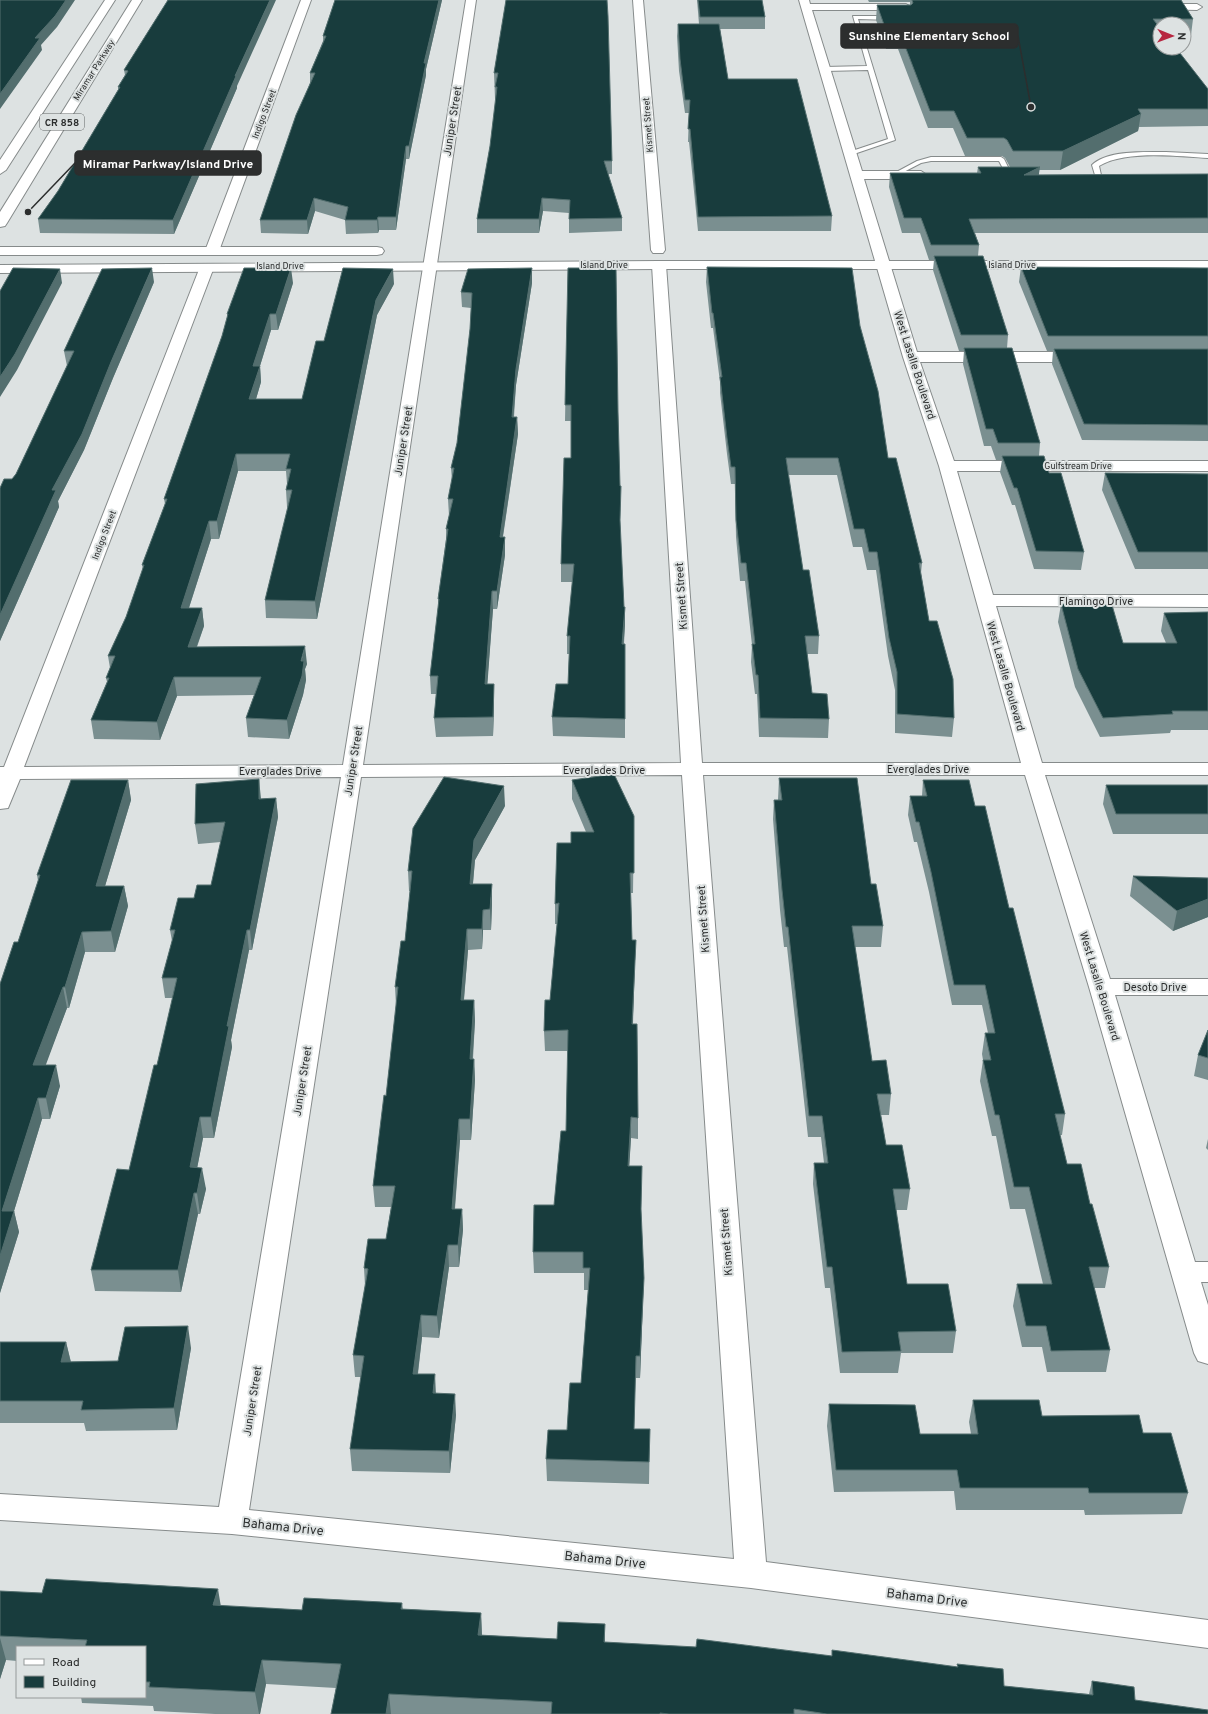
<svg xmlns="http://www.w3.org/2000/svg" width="1208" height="1714" font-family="Overpass,sans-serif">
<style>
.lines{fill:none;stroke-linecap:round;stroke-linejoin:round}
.lane-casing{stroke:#868b8b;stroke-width:2}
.street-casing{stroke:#868b8b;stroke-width:2}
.secondary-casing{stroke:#868b8b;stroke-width:2}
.primary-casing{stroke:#868b8b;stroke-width:2}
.lane{fill:#fff;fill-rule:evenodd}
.street{fill:#fff;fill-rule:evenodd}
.secondary{fill:#fff;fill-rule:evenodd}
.primary{fill:#fff;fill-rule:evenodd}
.wall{fill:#7a8f90}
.shaded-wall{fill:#536e6e}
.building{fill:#183c3d;stroke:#536e6e}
.labels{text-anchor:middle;stroke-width:4;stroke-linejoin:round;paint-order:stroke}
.far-street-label{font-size:9px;fill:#2c2e2e;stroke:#dde2e2}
.shield{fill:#dde2e2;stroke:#616464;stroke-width:1}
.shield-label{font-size:10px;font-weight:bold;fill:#2c2e2e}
.street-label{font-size:11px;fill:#2c2e2e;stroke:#dde2e2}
.near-street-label{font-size:13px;fill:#2c2e2e;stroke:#dde2e2}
.leader{fill:none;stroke:#2c2e2e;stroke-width:1.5}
.callout-dot{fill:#2c2e2e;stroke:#dde2e2;stroke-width:1.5}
.callout{fill:#2c2e2e;stroke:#2c2e2e;stroke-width:1.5}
.callout-label{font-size:12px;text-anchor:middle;font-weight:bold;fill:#fff}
</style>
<rect width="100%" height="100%" fill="#dde2e2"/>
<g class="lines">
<defs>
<path id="lane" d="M853 16H892L895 18 892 20 858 19 895 140 851 155 848 153 849 152 888 139 868 70 825 71 822 69 825 67 867 66Z
M1166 152 1208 154V158C1178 156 1124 150 1099 166L1101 175 1098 177 1095 175 1092 165C1107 150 1146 152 1166 152Z
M931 157H1001L1004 159 1012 175 1007 176 999 161H931L921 163 896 176 891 175 917 161Z"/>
<path id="street" d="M301 0H311L219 251 217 254H207L205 251Z
M466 0H476L363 765 681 763 652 265 654 262H664L666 265 702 763H1021L939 466 903 357 799 0H809L810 4H906L911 7 906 10H812L862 171H921L927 175 921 179H864L917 352H1083L1088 354 1091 357 1088 360 1083 362H920L954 461H1208V471H957L993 595H1208V607L996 606 1042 763H1208V775H1045L1110 979H1208V995H1115L1195 1262H1208V1282H1201L1208 1305V1364L1198 1361 1194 1353 1089 987 1025 775H703L766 1562 1208 1620V1648L751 1588 232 1534 0 1520V1494L219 1507 341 777 20 779 8 808 0 809V767H4L200 267 202 264H212L214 267 24 767 343 765ZM682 775 734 1559 249 1510 361 777Z
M633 0H643L665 250 663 253H653L651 250Z
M1157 4H1197L1202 7 1197 10 1153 9 1152 7 1153 5Z"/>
<path id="secondary" d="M0 247H377L382 248 384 251 382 254 377 255H0Z
M659 261H1208V269H659L0 273V265Z"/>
<path id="primary" d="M105 0H115L6 170 0 174V160Z
M132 0H142L7 223 5 226 0 227V212Z"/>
</defs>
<use href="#lane" class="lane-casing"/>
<use href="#street" class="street-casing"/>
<use href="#secondary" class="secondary-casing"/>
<use href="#primary" class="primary-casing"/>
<use href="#lane" class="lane"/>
<use href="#street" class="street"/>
<use href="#secondary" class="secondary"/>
<use href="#primary" class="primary"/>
</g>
<path class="wall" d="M168 0 237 86V88L174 234 40 233 38 219 58 191 118 90V87L125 75 124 70Z
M335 0H442L426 69V75L409 159H406L396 230H379L378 233 346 234 345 220 315 211 308 234 261 233 260 220 310 83V73L323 41V36Z
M506 0 612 161V174H608L622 218V231L569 233V213L543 211 539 233H477V219L490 146 496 99H495L494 73Z
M697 0H762L765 17V29H720L728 79 832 216 831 231H698L689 142H688L689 113H685L679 71 677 36 678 24H699Z
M868 0H1181L1193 19 1191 35H1184V24H1160V48L1208 89V126L1139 127 1138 131 1060 170H1039V175L1208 174V233H975L979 245 978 256 1008 335 1007 348 1040 443 1039 456 1049 473 1084 552 1081 570 1034 569 1015 505H1012L1000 472 1002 460H996L991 446H984L963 364 964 351H959L933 270 934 260H929L920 233H902L889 187 890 173H977L978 167H1010L1005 158 1002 156H965L953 128H928L898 49H886L876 20 877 5H910V2H869Z
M707 267 860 326 888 458 922 563 921 573 929 621 954 718 952 737 895 733V690L888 656 876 570H867L862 547H853L837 475H788L803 570 819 636 818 654H807L812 693 829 719 828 738 759 737 757 694H755L751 662 752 645 745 581H740L736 537 735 484H731L727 454 720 393V382L713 328H711L706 282Z
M1021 267 1208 268V441L1082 440 1052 364 1053 351H1047L1019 282Z
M532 268V283L516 385 514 417H517L518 434 503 537H505V555L497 609H493L487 684H494V703L493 736 436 737 434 718 436 694H431L430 676 438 608V599L446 539V529L449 516 448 499 452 480 451 468 457 443 470 329 471 308 462 307 461 292Z
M568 268 618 412 620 525 624 607H625V625L624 644H625V738L553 736 552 717 568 684 569 654H567V636L573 582H561V564L571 458V421H565Z
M154 282 113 378 84 450 58 501 59 507 0 641V488L12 479 16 474 67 366 64 351Z
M293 283 278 330H271L260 366 261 382 256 399H302L324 341 394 284 377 315 317 619 266 618 265 600 288 507H287L286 490 287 484 286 471H238L219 539H211L189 608H202L204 626 197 647 307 664 305 669 306 680 303 695 289 739 248 737 246 718 254 695 177 696 160 740 94 739 91 720 107 682 106 678 110 668 108 656 126 617 143 569 142 565 165 504 164 499 222 336 227 318V314Z
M1105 473 1208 474V569H1135L1102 490Z
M1061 604 1123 643H1166L1161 631 1164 613 1208 612V730H1171L1170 733 1100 737 1075 687 1058 622Z
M779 778 871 884 883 926 881 947H855L872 1061 891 1094 889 1115H881L886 1145 910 1189 907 1210H896L907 1284 956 1331 953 1353H901L898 1373H840L830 1288H825L813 1184 814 1163H824L821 1137H808L787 947H784L780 910 773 819 774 800H778Z
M128 780 131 800 105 886H124L128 906 115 952H85L69 1008H67L45 1065 60 1086 50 1119H42L14 1211 19 1232 0 1293V984L18 942 38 881 37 875Z
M572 780 634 816 633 893H631L632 940H636L635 960 633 1024 638 1118V1139L631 1138 629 1166 641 1214 644 1278 640 1378H635L634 1429H650L649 1484 547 1481 546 1459 567 1430 581 1383 588 1290H584V1273H534L533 1252 554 1205 566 1131 568 1051H545L544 1031 550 1000 557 924H555V904L571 843 586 832 572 799Z
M923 780 975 806 1009 908 1065 1114 1062 1135H1060L1067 1164 1090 1204 1109 1267 1105 1288H1094L1110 1350 1106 1372H1047L1042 1347H1022L1013 1306 1017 1284H1043L1025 1209H1010L996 1136H992L980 1081 983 1060 982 1054 985 1033H988L982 1005H952L929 892 917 842H914L908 815 910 796H922Z
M1106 785H1208V834H1113L1103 804Z
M276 798 278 817 252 950H249L231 1040 232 1047 214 1138H203L197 1168 206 1189 200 1214H198L181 1292 95 1291 91 1270 129 1170 157 1065 173 998H165L162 978 172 941 170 930 194 898 211 885 221 842 198 844 195 824 261 799Z
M505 806 475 860 473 884 492 904 491 930H483L482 949 468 950 464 1000H474L475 1021 473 1059H474L475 1080 471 1140H460L455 1209H462L463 1230 459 1267H449L439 1338 422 1337 418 1374 456 1415 450 1473 352 1471 350 1449 361 1377H355L353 1355 365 1286 364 1268 386 1239 391 1207H375L373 1186 386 1096 396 1006 395 987 405 941 410 891H409L408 871Z
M1133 876 1208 878V917L1173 931 1130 896Z
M1208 1030V1080L1194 1076 1198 1055Z
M1208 1139V1150L1206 1148Z
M0 1342H66L71 1362 118 1361 191 1348 177 1430 86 1431 84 1423H0Z
M973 1400 1042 1416 1143 1433 1188 1493 1182 1514 1085 1515 1084 1510H956L954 1491 834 1492 827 1426 829 1404 920 1434H971L969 1422Z
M0 1591 220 1606 302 1610 402 1603 403 1609 481 1613 482 1635 832 1656 957 1667V1664L1004 1686 1089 1694 1092 1681 1135 1700 1208 1714H331L336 1688 266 1684 260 1714H215L154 1711 153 1706 82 1703 81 1697H145V1647H17V1661L6 1660 0 1679Z"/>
<path class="shaded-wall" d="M66 0H75L57 27 41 45 42 50 0 109V94L35 38Z
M270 0H276L237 86V88L174 234 173 220 235 76Z
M439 0H442L426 69V75L409 159V146L424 63Z
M1141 114 1138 131 1060 170 1063 151Z
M406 146V159L396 230V217Z
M1040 167 1038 180 1024 175Z
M314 198 315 211 308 234 307 220Z
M542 198 543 211 539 233V219Z
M378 217 379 230 378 233 377 220Z
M152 268 154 282 113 378 84 450 58 501 59 507 0 641V615L52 490 111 362Z
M291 268 293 283 278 330 276 314Z
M532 268V283L516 385 512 434V417L516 369Z
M60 269 62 283 17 370 0 397V377Z
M393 269 394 284 377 315 317 619 315 601 376 300Z
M270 314 271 330 255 382 253 366Z
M260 366 261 382 251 416 249 399Z
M517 417 518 434 500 555V537Z
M236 454 238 471 219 539 217 521Z
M209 521 211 539 183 626 181 608Z
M505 537V555L497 609V591Z
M492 591 493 609 486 703 485 684Z
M625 607V625L622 662V644Z
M202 608 204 626 190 665 188 647Z
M305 646 307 664 305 669 306 680 303 695 289 739 287 720Z
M174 677 177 696 160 740 157 722Z
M494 684V703L493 736V717Z
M259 779 261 799V819L259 799Z
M128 780 131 800 99 906 96 886Z
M504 786 505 806 475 860 471 904 470 884 474 840Z
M276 798 278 817 252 950 250 930Z
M492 884V904L491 930 490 909Z
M124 886 128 906 115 952 111 931Z
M1208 899V917L1173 931 1177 911Z
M483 910V930L482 949V929Z
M467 929 468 950 462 1021 461 1000Z
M247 930 249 950 231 1040 232 1047 214 1138 211 1117 227 1026Z
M82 932 85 952 69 1008 65 987Z
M636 940 635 960 632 1045V1024Z
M63 987 67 1008 38 1086 33 1065Z
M474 1000 475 1021 471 1080 470 1059Z
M474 1059 475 1080 471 1140 470 1119Z
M56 1065 60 1086 50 1119 46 1098Z
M38 1098 42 1119 14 1211 19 1232 0 1293V1256L2 1211Z
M200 1117 203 1138 193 1189 190 1167Z
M631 1117V1138L628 1187V1166Z
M459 1119 460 1140 453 1230 452 1209Z
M202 1168 206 1189 200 1214 197 1193Z
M194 1193 198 1214 181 1292 178 1270Z
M462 1209 463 1230 459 1267 458 1245Z
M448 1245 449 1267 439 1338 437 1316Z
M644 1278 643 1299 640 1378V1356Z
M421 1315 422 1337 415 1396 413 1374Z
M188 1326 191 1348 177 1430 174 1408Z
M66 1342 71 1363 61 1362Z
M435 1374 436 1396 433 1393Z
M455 1394 456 1415 450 1473 449 1451Z
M218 1589 222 1613 213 1605Z
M481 1613 482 1637 478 1635Z
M605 1624V1648L604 1642Z
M0 1638 6 1660 0 1679Z
M262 1660 266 1684 260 1714H259L255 1692Z
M389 1694 391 1714H386Z"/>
<path class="building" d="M0 0H66L55 16 35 38H40L0 94Z
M168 0H270L235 76H236L173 220 38 219 58 191 120 87H118L128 71 124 70Z
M335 0H439L424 63H426L409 146H406L396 217H378L377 220H345L348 207 314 198 307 220H260L296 115 315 73H310L326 36H323Z
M506 0H607L608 16 612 161H604L622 218 569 219 570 200 542 198 539 219H477L490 146 497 87H495L498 73H494Z
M698 0H762L765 17H700Z
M912 0H1181L1193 19H1153L1160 28V48H1176L1208 89V109H1138L1141 114 1063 151H1013L1007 140 1004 138H967L954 111H930L900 33H887L877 5H911L913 3Z
M678 24H719L728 79H797L832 216 698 217 690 129H688L690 100H685L680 59Z
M978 167H1040L1024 175 1208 174V218L969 219 979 245H931L921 218H904L890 173H981Z
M934 256H983L1008 335H961Z
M707 267 852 268 860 326 878 391 888 458H896L922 563H919L929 621H937L953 679 954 718 897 714V672L889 638 877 552H869L864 529H854L838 458H786L803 570H809L819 636H805L812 693 827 694 829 719 760 718 758 675H756L752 644H755L746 563H741L736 520 735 467H731L727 438 720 377H722L713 313H712Z
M1021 267 1208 268V336H1048Z
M13 268 60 269 15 354 0 377V291Z
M152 268 111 362 82 434 52 490H56L0 615V488L4 479H12L16 474 74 351H64L102 269Z
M244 268H291L276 314H270L253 366H260L249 399H302L316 341H324L343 268 393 269 376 300 315 601 265 600 292 490H286L291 469H286L290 454H236L217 521H209L181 608H202L188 647 305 646 301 661H304L302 676 287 720 246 718 261 677H174L157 722 91 720 109 678H106L115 656H108L126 617 144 565H142L167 499H164L222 336 228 314H227Z
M532 268 516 369 512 417H517L500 537H505L497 591H492L485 684H494L493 717 434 718 438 676H430L439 599H438L448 529H446L453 499H448L454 468H451L457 443 470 329 472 293 461 292 468 269Z
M568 268H616L618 412 620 486H621L620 520 624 607H625L622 644H625V719L552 717 556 684H568L570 636H567L574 564H561L564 458H571V405H565Z
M964 348H1012L1040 443H998L993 429H986Z
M1054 349H1208V425L1084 424Z
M1002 456H1044L1049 473H1061L1084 552 1036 551 1017 488H1014Z
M1105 473 1208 474V552H1138Z
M1061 604 1112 605 1123 643H1177L1164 613 1208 612V711H1172L1173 714 1103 718 1078 669Z
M614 774 634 816V873H630L632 940H636L632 1024H637L638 1118 631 1117 628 1166H642L641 1209 644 1278 640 1356H636L634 1429H650L649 1462 546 1459 548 1430H567L570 1383H581L590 1268H583V1252H533L534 1205H554L561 1131H566L568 1030 544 1031 545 1000H550L559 903 555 904 557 843H571V832H594L572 780Z
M444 777 504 786 474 840 470 884H492L490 909 483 910 482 929H467L461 1000H474L470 1059H474L470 1119H459L452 1209H462L458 1245H448L437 1316 421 1315 413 1374H435L433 1393 455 1394 449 1451 350 1449 364 1356 353 1355 368 1269 364 1268 368 1239H386L395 1186H373L384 1095 386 1096 398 987H395L401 941H405L412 871H408L413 828Z
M779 778H857L871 884H876L883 926H852L872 1061 886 1060 891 1094H877L886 1145H902L910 1189H893L907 1284H948L956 1331 898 1332 901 1351 842 1352 832 1267H827L814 1163H828L822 1116H809L788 927H786L782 890 774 800H782Z
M259 779V799L276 798 250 930H247L227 1026H229L211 1117H200L190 1167 202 1168 197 1193H194L178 1270H91L117 1169 129 1170 154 1065H157L177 978H162L175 930H170L178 898H194L197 885H211L225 822 195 824 196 784Z
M71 780H128L96 886H124L111 931 82 932 65 987H63L33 1065H56L46 1098H38L2 1211H14L0 1256V984L14 942H18L40 875H37Z
M923 780H969L975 806H985L1009 908H1013L1065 1114H1055L1067 1164H1081L1090 1204H1092L1109 1267H1089L1110 1350 1051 1351 1046 1326H1026L1017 1284H1052L1029 1187H1014L999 1115H995L983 1060H991L985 1033H995L985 985H954L931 872 919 822H916L910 796H927Z
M1106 785H1208V814H1116Z
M1133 876 1208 878V899L1177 911Z
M1208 1030V1058L1198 1055Z
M188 1326 174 1408 81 1410 83 1401H0V1342H66L61 1362 118 1361 125 1327Z
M973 1400H1039L1042 1416 1139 1415 1143 1433H1171L1188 1493H1089L1088 1488H960L957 1470H836L829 1404 915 1405 920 1434H978Z
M46 1579 218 1589 213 1605 302 1610 304 1598 402 1603 401 1609 481 1613 478 1635 557 1639 558 1622 605 1624 604 1642 696 1647 697 1639 832 1656V1650L958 1667 957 1664 1003 1669 1004 1686 1093 1695 1092 1681 1134 1687 1135 1700 1208 1710V1714H827L794 1709V1714H669L660 1713V1714H551L552 1702 389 1694 386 1714H331L341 1664 262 1660 255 1692 149 1687 150 1682H145V1647H85L87 1640 0 1636V1591L42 1593Z"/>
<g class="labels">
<g class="far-street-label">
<text transform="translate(94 70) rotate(-58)" y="3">Miramar Parkway</text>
<text transform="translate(264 114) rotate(-69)" y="3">Indigo Street</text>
<text transform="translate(648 125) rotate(-94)" y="3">Kismet Street</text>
<text x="604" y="268">Island Drive</text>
<text x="1012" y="268">Island Drive</text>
<text x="280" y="269">Island Drive</text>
<text x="1078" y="469">Gulfstream Drive</text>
<text transform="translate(104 535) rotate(-69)" y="3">Indigo Street</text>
</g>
<rect class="shield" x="40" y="114" width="44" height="16" rx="3"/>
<g class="shield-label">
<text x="62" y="126">CR 858</text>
</g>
<g class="street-label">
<text transform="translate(452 121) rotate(-81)" y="4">Juniper Street</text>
<text transform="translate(915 365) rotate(72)" y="4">West Lasalle Boulevard</text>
<text transform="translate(403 441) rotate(-81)" y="4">Juniper Street</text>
<text transform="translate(681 596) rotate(-94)" y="4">Kismet Street</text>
<text x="1096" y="605">Flamingo Drive</text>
<text transform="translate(1006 676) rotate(74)" y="4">West Lasalle Boulevard</text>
<text transform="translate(353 761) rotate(-81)" y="4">Juniper Street</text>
<text x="928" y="773">Everglades Drive</text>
<text x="604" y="774">Everglades Drive</text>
<text x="280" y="775">Everglades Drive</text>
<text transform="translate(703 919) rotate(-94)" y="4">Kismet Street</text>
<text transform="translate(1100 986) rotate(73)" y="4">West Lasalle Boulevard</text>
<text x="1155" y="991">Desoto Drive</text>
<text transform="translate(302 1081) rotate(-81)" y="4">Juniper Street</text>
<text transform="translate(726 1242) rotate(-94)" y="4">Kismet Street</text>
<text transform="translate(252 1401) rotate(-81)" y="4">Juniper Street</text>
</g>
<g class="near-street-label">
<text transform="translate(283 1526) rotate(6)" y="5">Bahama Drive</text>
<text transform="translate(605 1559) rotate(6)" y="5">Bahama Drive</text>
<text transform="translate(927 1597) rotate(7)" y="5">Bahama Drive</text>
</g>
</g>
<path class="leader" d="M1031 107L1018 36M28 212L75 163"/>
<g class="callout-dot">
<circle cx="1031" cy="107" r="4"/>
<circle cx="28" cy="212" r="4"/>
</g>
<g class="callout">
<rect x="841" y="24" width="177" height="24" rx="4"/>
<rect x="75" y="151" width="186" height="24" rx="4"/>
</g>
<g class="callout-label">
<text x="929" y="40">Sunshine Elementary School</text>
<text x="168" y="168">Miramar Parkway/Island Drive</text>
</g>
<rect x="16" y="1646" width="130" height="52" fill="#dde2e2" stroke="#969a9a"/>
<rect x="24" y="1659" width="20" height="6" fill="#ffffff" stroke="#969a9a"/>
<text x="52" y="1666" font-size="12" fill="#2c2e2e">Road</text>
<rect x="24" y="1676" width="20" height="12" fill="#183c3d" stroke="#969a9a"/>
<text x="52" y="1686" font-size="12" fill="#2c2e2e">Building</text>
<g transform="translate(1172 36) rotate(91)"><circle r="19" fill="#dde2e2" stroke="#969a9a"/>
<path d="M0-3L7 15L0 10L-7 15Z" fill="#b72640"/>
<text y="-6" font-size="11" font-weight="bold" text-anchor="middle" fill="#2c2e2e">N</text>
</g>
</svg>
